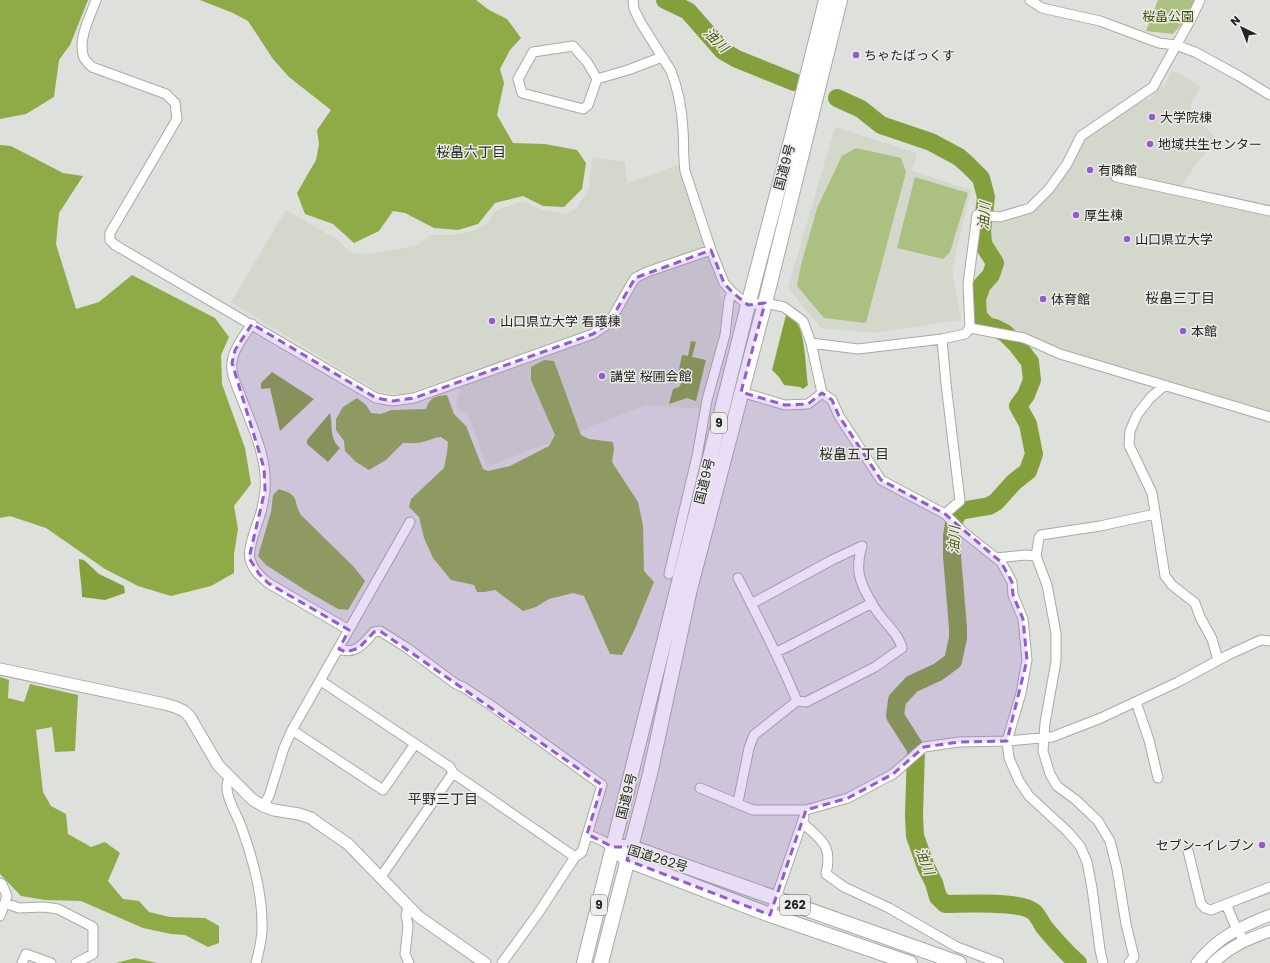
<svg xmlns="http://www.w3.org/2000/svg" width="1270" height="963" font-family="Poppins,'Noto Sans JP',sans-serif">
<style>
.built{fill:#d3d7cc}
.green{fill:#acc082}
.forest{fill:#8fab48}
.water{fill:#84a03c}
.lines{fill:none;stroke-linecap:round;stroke-linejoin:round}
.river{stroke:#84a03c;stroke-width:18}
.minor-casing{stroke:#a9aaa7;stroke-width:11}
.tertiary-casing{stroke:#a9aaa7;stroke-width:13}
.trunk-casing{stroke:#a9aaa7;stroke-width:16}
.minor{stroke:#fff;stroke-width:9}
.tertiary{stroke:#fff;stroke-width:11}
.trunk{stroke:#fff;stroke-width:14}
.marked{fill:#935bd3;fill-opacity:0.2;stroke:#935bd3;stroke-width:3;stroke-dasharray:8 5;stroke-linejoin:round}
.poi-dot{fill:#935bd3;stroke:#ecede9;stroke-width:1.5}
.labels{text-anchor:middle;stroke-width:3;stroke-linejoin:round;paint-order:stroke}
.shield{fill:#ecede9;stroke:#5f5f5d;stroke-width:1}
.shield-label{font-size:12px;font-weight:bold;fill:#222221}
.park-label{font-size:13px;fill:#415208;stroke:#ecede9}
.poi-label{font-size:13px;fill:#222221;stroke:#ecede9;text-anchor:start}
.street-label{font-size:13px;fill:#222221;stroke:#ecede9}
.water-label{font-size:14px;font-style:italic;fill:#4b5d17;stroke:#ecede9}
.neighbourhood-label{font-size:14px;fill:#2b2c29;stroke:#ecede9}
</style>
<rect width="100%" height="100%" fill="#dee0dc"/>
<path class="built" d="M1172 71 1186 77 1200 87 1191 104V113L1217 139 1194 167 1181 187 1270 214V414L1240 406 1230 400 1063 352 1023 334 987 326 980 317 978 300 982 289 990 278 994 277 996 265 995 258 986 245 983 233 985 222 995 221 1003 223 1011 218 1033 212 1047 198 1068 170 1075 159 1085 136 1143 97 1150 100 1157 87 1160 85 1164 87Z
M835 127 917 153 912 171 971 190 952 269 961 320 873 333 821 328 788 288Z
M592 157 625 162 627 184 677 165 681 167 704 241 719 287 723 308 721 334 703 409 646 405 487 467 468 414 459 411 456 402 461 391 453 385 450 378 406 394H393L377 391 231 302 286 210 338 240 349 252 366 254 395 250 417 245 431 235H454L473 231 487 224 496 210 523 201 542 210 565 214 576 209 589 188Z"/>
<path class="green" d="M1158 0H1195L1185 20 1173 34 1146 31Z
M856 148 901 158 906 172 866 323 824 318 797 286 801 265 817 208 842 156Z
M915 177 968 193 950 252 943 259 897 248Z"/>
<path class="forest" d="M0 0H88L70 45 59 60 54 97 26 114 0 119Z
M200 0H476L489 10 507 19 521 38 510 50 500 69 504 83 497 115 513 143 545 144 577 150 586 163 582 189 564 207 543 206 523 196 495 203 478 224 458 230 434 228 405 213 393 211 379 231 354 243 333 224 305 214 297 193 316 160 319 144 317 130 331 110 289 77 273 59 248 21 233 13Z
M0 145 11 146 63 173 83 176 59 213 56 244 76 309 99 302 132 275 215 318 229 337 221 355 222 384 245 448 251 484 234 506 238 529 234 554V573L211 586 171 596 138 586 105 569 46 528 10 516 0 518Z
M544 360 554 361 581 435 589 439 613 442 614 449 612 462 638 502 643 525 644 571 654 582 634 631 622 655 610 654 584 596 573 593 549 599 536 607 523 611 495 590 485 592H477L474 585 451 580 433 558 424 538 419 517 409 507 411 499 444 468 447 453 448 442 441 437C435 437 431 440 426 441 418 444 411 443 403 443L386 460 369 470 356 462 345 451 344 441 336 430V419L343 407 357 398 366 405 371 413 381 414 391 410 426 409C430 397 435 396 447 395L454 414 466 426 483 469 488 471 510 466 549 446 555 435 531 380V367Z
M279 489C301 496 292 499 301 515L354 567 365 581 348 610 338 609 305 590 266 565 258 556 271 512 273 495Z
M0 677 9 680 8 698 24 702 30 684 78 695 75 751 55 752 52 727 36 730 43 792 51 806 66 814 68 834 91 847 105 842 120 853 108 881 123 899 139 901 149 912 170 917 205 918 219 926V943L208 947 185 935 171 934 143 928 81 901 45 900 21 896 0 874Z
M135 958 157 963H159H116Z"/>
<path class="water" d="M786 315C790 317 795 320 798 325 805 336 806 371 808 385L803 389 800 387 784 385 779 377 772 370Z
M691 341 696 342 692 357 706 360 696 401 687 398 669 404 673 389 679 387 684 379 682 374 679 370 682 355 688 356Z
M272 372 314 399 280 431 270 388 261 389V383Z
M330 413C333 427 329 438 340 448L328 462 307 444V440Z
M79 559 84 560 99 574 124 586 125 593 105 600 82 597C82 584 79 572 79 559Z"/>
<g class="lines">
<path class="river" d="M665 0 688 11 723 51 737 59 794 82
M837 98 861 109 881 125 931 142 959 157 968 165 981 178 986 197 982 231 983 244 995 263 991 275 982 285 977 299 978 316 987 326 995 328 1005 333 1017 345 1030 362 1032 380 1026 395 1018 406 1028 424 1034 454 1028 471 1014 482 996 502 989 506 960 511 955 518 952 536V556L958 628V638L953 661 938 672 912 684 897 700 895 716 916 749 914 816 915 836 926 867 934 883 938 897 945 904C963 904 1020 900 1034 912 1038 916 1041 922 1044 927 1055 940 1065 952 1078 963"/>
<defs>
<path id="minor" d="M96 0C90 17 77 40 84 58 86 61 89 64 92 67L166 94 175 103 177 119 110 233V240L115 245 376 398 393 401 414 398 593 334 609 323 635 278 647 272 711 250
M633 0 634 9 641 23 671 71C678 89 682 110 683 130 684 143 683 157 685 171L711 250 724 283 732 292 748 305 765 303 784 307 803 321 811 343 822 393 832 400 839 416 881 480 945 514 962 531 1001 562 1012 582 1013 595 1023 619 1027 660 1021 693 1007 741 1009 758 1019 781 1029 796 1067 831 1080 846 1087 862 1092 888 1100 950 1103 963
M1030 0 1042 8 1100 21 1159 43 1176 45 1195 52 1239 76 1270 95
M597 79 587 62 573 46 533 52 518 79 522 93 583 109 588 105 597 79 628 70 662 57
M1116 177 1270 211
M252 324C244 336 234 348 232 362 230 373 237 386 241 397 252 426 268 458 265 491 264 498 263 505 261 512 258 524 247 547 250 559 252 569 260 576 268 583L349 630
M970 328 1024 338 1060 354 1270 417
M942 339 946 384 960 501 945 514
M811 343 858 349 942 339 965 334 970 328 968 284 977 215 1000 217 1030 208 1049 189 1067 164 1081 136 1153 87 1192 17 1200 0
M1164 386 1150 398 1137 415 1130 431 1129 445 1152 493 1165 576 1172 585 1195 603 1200 617 1212 639 1218 660
M741 392 785 405 808 404 822 393
M1036 556 1039 538 1041 535 1100 526 1155 514
M996 558 1025 555 1036 556 1047 585 1056 633V661L1045 723 1043 751 1050 774 1057 786 1076 800 1098 821 1110 841 1117 869 1126 924 1134 957 1129 963
M669 574 697 456 707 400 725 335 729 300 732 292
M751 604 832 560 862 546C855 570 859 582 872 603L787 647 776 652
M321 681 450 767 453 773 575 857 582 852 602 785 492 706 463 687 456 684 407 648 380 631 374 632C363 644 356 655 339 649
M797 701 806 702 875 667 902 648C898 631 879 619 872 603
M1136 702 1149 740 1158 778
M292 730 383 790 415 744
M230 778C220 789 237 814 241 826 252 856 262 892 262 924 263 937 259 950 256 963
M700 788 753 810H806L848 798 893 774 924 747 959 742 1007 741 1052 737 1101 718 1178 682 1228 655 1261 640 1270 641
M738 802 749 748 754 735 797 701C780 659 759 619 738 578
M263 806 269 796 284 748 292 730 410 522
M802 822C821 841 833 844 826 874L844 887 889 908 957 947 999 963
M587 834 601 840 613 847
M1188 851 1201 904 1205 908 1211 910 1270 887
M380 878 453 773
M0 883 2 884 7 896 0 916
M5 903 19 908 44 907 58 909 93 927V954L76 963
M1226 904 1234 923 1244 941
M408 907 406 915 408 926 405 954 409 963
M770 915 804 817
M22 963 26 954 51 963
M502 963 539 912 575 857"/>
<path id="tertiary" d="M0 669 165 704 175 707 184 711 190 717 218 765 253 800 263 806 274 810 299 814 311 818 319 824 348 844 419 917 485 963
M1197 963C1219 936 1239 928 1270 915
M1213 963C1230 946 1248 939 1270 931"/>
<path id="trunk" d="M622 847H631L959 963
M621 854 627 860 770 915 910 963
M584 963 748 305 794 129 826 0
M601 963 650 774 690 589 765 303 840 0"/>
</defs>
<use href="#minor" class="minor-casing"/>
<use href="#tertiary" class="tertiary-casing"/>
<use href="#trunk" class="trunk-casing"/>
<use href="#minor" class="minor"/>
<use href="#tertiary" class="tertiary"/>
<use href="#trunk" class="trunk"/>
</g>
<path class="marked" d="M711 250 724 283 732 292 748 305 765 303 741 392 785 405 808 404 822 393 832 400 839 416 881 480 945 514 1001 562 1012 582 1013 595 1023 619 1027 660 1007 741 959 742 924 747 893 774 848 798 806 810 770 915 627 860 631 847H613L587 834 602 785 380 631 374 632 359 648 346 652 339 649 349 630 268 583 259 574 249 558 265 490 264 468 232 363 235 350 252 324 376 398 393 401 414 398 593 334 609 323 635 278Z"/>
<g class="poi-dot">
<circle cx="856" cy="55" r="4"/>
<circle cx="1152" cy="117" r="4"/>
<circle cx="1150" cy="144" r="4"/>
<circle cx="1090" cy="170" r="4"/>
<circle cx="1076" cy="215" r="4"/>
<circle cx="1127" cy="239" r="4"/>
<circle cx="1043" cy="299" r="4"/>
<circle cx="492" cy="321" r="4"/>
<circle cx="1183" cy="331" r="4"/>
<circle cx="602" cy="376" r="4"/>
<circle cx="1262" cy="845" r="4"/>
</g>
<g class="labels">
<g class="shield">
<rect x="711" y="413" width="16" height="20" rx="3"/>
<rect x="591" y="895" width="16" height="20" rx="3"/>
<rect x="780" y="895" width="30" height="20" rx="3"/>
</g>
<g class="shield-label">
<text x="719" y="427">9</text>
<text x="599" y="909">9</text>
<text x="795" y="909">262</text>
</g>
<g class="park-label">
<text x="1168" y="21">桜畠公園</text>
</g>
<g class="poi-label">
<text x="864" y="60">ちゃたばっくす</text>
<text x="1160" y="122">大学院棟</text>
<text x="1158" y="149">地域共生センター</text>
<text x="1098" y="175">有隣館</text>
<text x="1084" y="220">厚生棟</text>
<text x="1135" y="244">山口県立大学</text>
<text x="1051" y="304">体育館</text>
<text x="500" y="326">山口県立大学 看護棟</text>
<text x="1191" y="336">本館</text>
<text x="610" y="381">講堂 桜圃会館</text>
<text x="1254" y="850" text-anchor="end">セブン-イレブン</text>
</g>
<g class="street-label">
<text transform="translate(784 167) rotate(-75)" y="5">国道9号</text>
<text transform="translate(704 481) rotate(-76)" y="5">国道9号</text>
<text transform="translate(626 796) rotate(-76)" y="5">国道9号</text>
<text transform="translate(658 858) rotate(17)" y="5">国道262号</text>
</g>
<g class="water-label">
<text transform="translate(716 40) rotate(44)" y="5">油川</text>
<text transform="translate(984 216) rotate(-86)" y="5">油川</text>
<text transform="translate(954 540) rotate(-88)" y="5">油川</text>
<text transform="translate(925 861) rotate(69)" y="5">油川</text>
</g>
<g class="neighbourhood-label">
<text x="471" y="157">桜畠六丁目</text>
<text x="1180" y="303">桜畠三丁目</text>
<text x="854" y="459">桜畠五丁目</text>
<text x="443" y="804">平野三丁目</text>
</g>
</g>
<g transform="translate(1242 28) rotate(317)" stroke="#ecede9" stroke-width="3" paint-order="stroke">
<path d="M0-3L7 15L0 10L-7 15Z" fill="#222221"/>
<text y="-6" font-size="11" font-weight="bold" text-anchor="middle" fill="#222221">N</text>
</g>
</svg>
